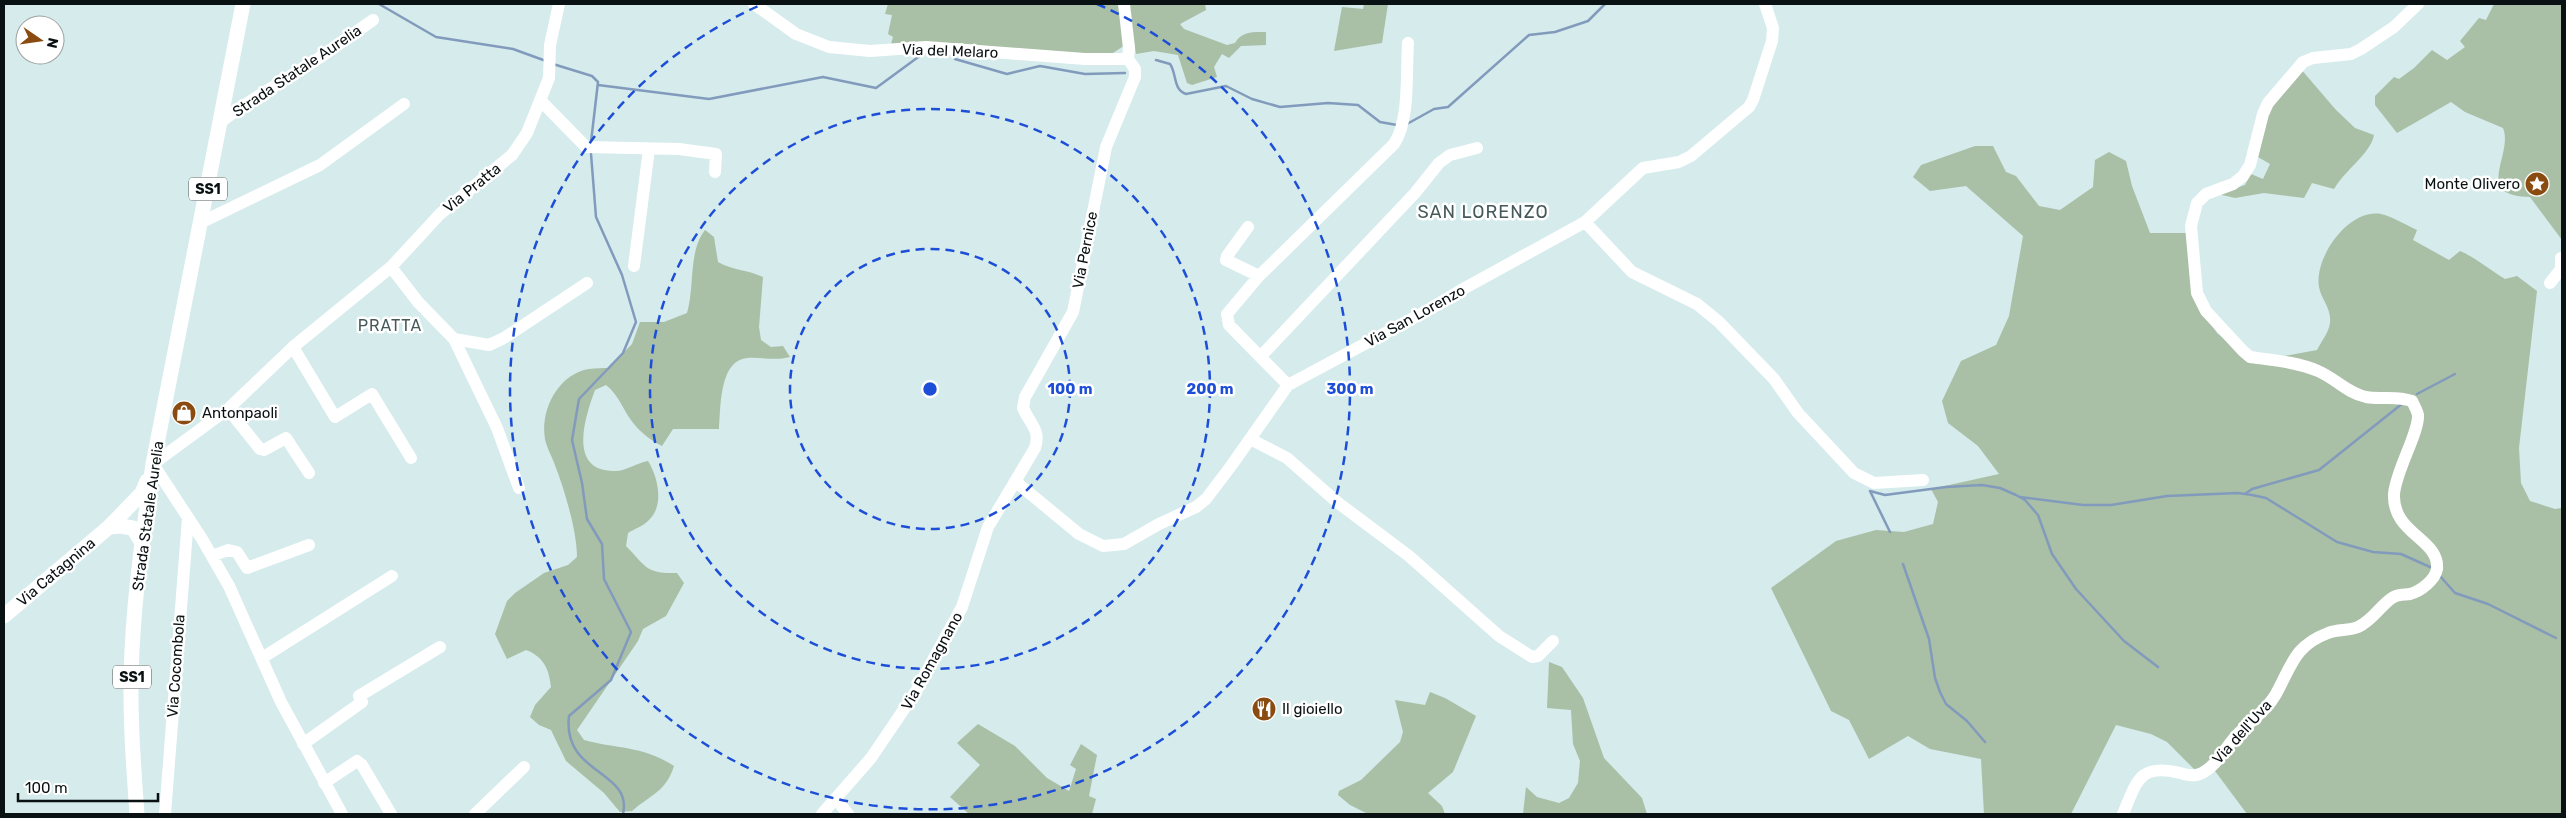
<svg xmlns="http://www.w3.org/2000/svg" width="2566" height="818" font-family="Rubik,sans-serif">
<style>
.green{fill:#a9bfa6}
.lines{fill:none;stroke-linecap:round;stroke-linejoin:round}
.stream{stroke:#829bbc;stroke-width:2.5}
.minor{stroke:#fff;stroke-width:12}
.major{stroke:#fff;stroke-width:15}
.ring{fill:none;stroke:#1d4ed8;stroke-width:2.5;stroke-dasharray:9 6}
.labels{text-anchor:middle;stroke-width:5;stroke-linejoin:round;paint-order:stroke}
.shield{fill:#fff;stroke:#545859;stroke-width:1}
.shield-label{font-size:14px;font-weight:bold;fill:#0a1112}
.street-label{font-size:15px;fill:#0a1112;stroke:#fff}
.poi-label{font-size:15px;fill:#0a1112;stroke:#fff;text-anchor:start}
.neighbourhood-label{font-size:16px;letter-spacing:1px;fill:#46595a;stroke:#fff}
.quarter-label{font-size:18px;letter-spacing:1px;fill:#46595a;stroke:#fff}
.centre{fill:#1d4ed8;stroke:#fff;stroke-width:2.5}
.ring-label{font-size:15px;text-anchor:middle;font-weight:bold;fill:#1d4ed8;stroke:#fff;stroke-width:5;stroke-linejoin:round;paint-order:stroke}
</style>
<rect width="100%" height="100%" fill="#d5ebec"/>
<path class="green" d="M888 4H1121L1125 45 1113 53 1099 55 1016 50 958 43 891 44 893 37 888 34 892 15 885 14Z
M1128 4H1205L1206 10 1180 24 1184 29 1227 45 1235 43C1242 31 1253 32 1266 32V45L1241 46 1229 58 1222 54 1214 67 1217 77 1192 85 1187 83 1178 55 1154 51 1136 54Z
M1364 4H1388L1382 43 1334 51 1342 7 1363 9Z
M2494 4H2562V240L2530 197C2472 196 2514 155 2503 128L2465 112 2451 102 2397 133 2375 105V96L2394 77 2399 79 2414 68 2432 50 2447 60 2465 47 2460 41 2479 18 2486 20Z
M2300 68 2336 110 2355 128 2374 135C2371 153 2345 170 2334 189L2312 183 2304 198 2264 193 2235 198 2218 194 2245 185 2251 174 2263 179 2270 164 2258 157 2268 113Z
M1975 146H1993L2006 172 2016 176 2039 206 2060 210 2093 187 2095 160 2109 152 2126 161 2132 186 2150 233H2186L2196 301 2217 333 2243 354 2279 357 2317 350C2321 342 2329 332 2330 323 2332 309 2321 299 2319 287 2314 257 2349 208 2381 214 2393 217 2406 225 2417 230L2413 240 2449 260 2460 251C2476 258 2490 270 2505 279L2517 276 2537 291 2519 448 2521 483 2530 501 2555 509 2562 508V814H2247L2215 771 2202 777 2167 742 2151 734 2116 725 2071 814H1984L1981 759 1930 749 1908 736 1869 759 1849 720 1831 711 1771 588 1836 541 1876 530 1904 532 1933 524 1938 502 1931 489 1999 474 1978 446 1948 423 1942 401 1961 361 1996 345 2009 316 2023 236 1966 186 1930 191 1913 177 1921 165Z
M705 230 714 237 718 262C732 270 748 270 763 277L759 327 761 340 771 347 783 346 790 357C775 361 762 357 747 358 719 361 721 407 719 429H673L662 446C652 441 641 433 634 424 623 411 620 396 606 385L595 390C585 417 567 472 615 471 627 471 636 463 648 461 658 477 665 506 648 521 643 526 634 529 628 533L626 546C646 566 645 574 677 573L684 583 666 616 643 629 638 641 577 730 584 740C617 749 644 746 674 766 666 792 650 795 632 811L620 812 604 793 566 761 551 730 539 725 530 717 535 705 551 687C549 669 544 657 526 650L507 659 495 634 507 601 515 593 544 573 568 565 577 557C577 532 565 491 556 468 553 458 547 449 545 439 540 410 558 374 589 369 596 368 602 368 608 368L632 344 640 322H664L687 313C695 286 688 252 705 230Z
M1549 662 1562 667 1583 698 1604 758 1642 798 1647 814H1523L1526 787 1537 797 1559 803 1569 798 1578 783 1580 761 1573 744 1571 710 1547 708Z
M1430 692 1445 698 1476 716 1453 772 1428 793 1442 806 1445 814H1368L1350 805 1338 795 1339 791 1361 780 1400 742 1403 732 1395 700 1425 705Z
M978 724 1015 746 1047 778 1069 791 1076 769 1070 765 1081 744 1097 755 1089 796 1096 799 1092 814H969L950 797 980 765 957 743Z"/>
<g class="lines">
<path class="stream" d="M379 4 436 37 513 49 546 61
M955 59 1007 74 1040 66 1085 74 1125 73
M1156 60 1170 64C1177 74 1173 90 1186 94L1226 86 1252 99 1280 107 1328 103 1358 105 1380 122 1397 125
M553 64 592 76 598 82 591 142
M598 85 709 99 823 77 876 88 921 55
M1407 124 1434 109 1448 107 1529 35 1555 32 1588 21 1605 4
M591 154 596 217 622 275 636 322 623 353 579 399 572 440 582 483 587 519 602 544 604 579 631 632 611 680 569 716C562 775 633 770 623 814
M2417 394 2455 374
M1870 491 1885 495 1946 487 1982 485 2000 488 2016 495 2025 500 2038 515 2052 554 2076 589 2124 641 2158 667
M1870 491 1890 532
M2245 494 2252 489 2319 470 2403 403
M2020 497 2083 505H2111L2167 496 2238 493 2252 495 2266 498 2337 542 2373 552 2401 554 2430 567
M1903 564 1929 639 1935 678 1940 692 1946 704 1967 721 1985 742
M2440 576 2455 593 2488 604 2556 638"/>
<path class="minor" d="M754 4 796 34 829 47 870 51 926 47 1085 59H1128
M1124 4 1129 48 1128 59
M541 101 586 147 679 149 716 154 715 172
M221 122 238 109 319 58 373 20
M202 222 320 165 404 104
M1585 222 1632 272 1697 304 1719 322 1774 379 1798 413 1854 473 1874 483 1923 480
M1248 227 1227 256 1226 260 1259 276 1394 144C1410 121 1406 72 1408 43
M634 266 649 149
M391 267 418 302 454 339 489 345 504 338 587 283
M1259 276 1227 314 1229 325 1288 385
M2550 283 2561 269V258
M454 339 497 428 519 488
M293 347 335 417 372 394 411 458
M1261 356 1415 193 1439 163 1450 155 1477 148
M228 409 260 449 264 450 286 438 309 473
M1250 439 1287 458 1337 502 1409 556 1499 636 1532 657 1538 656 1553 641
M1016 482 1079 534 1103 546 1124 544 1159 524 1196 507 1206 499 1231 466 1288 385 1430 309 1463 289 1585 222 1643 168 1679 162 1691 156 1749 107 1753 100 1772 41 1773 28 1765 4
M212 556 228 550 237 552 247 568 309 545
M262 658 392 576
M303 744 362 702 359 696 440 647
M324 783 357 761 362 765 391 814
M837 800 848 814
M165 814 188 518
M342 814 281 702 229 586 202 539 153 464 228 409 293 347 391 267 440 214 512 155 527 133 549 78 550 45 559 4
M475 814 524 767
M822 814 871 758 915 693 962 607 988 527 1035 448C1041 430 1030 424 1023 408L1025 397 1073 312 1106 147 1135 77V69L1128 59
M2123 814C2137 781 2139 763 2180 773 2187 775 2195 777 2202 773 2219 764 2226 745 2240 732 2253 719 2267 710 2276 694 2292 665 2294 646 2328 633 2338 629 2349 631 2358 627 2372 621 2380 606 2392 598 2397 594 2405 595 2410 594 2421 591 2435 580 2437 569 2440 539 2392 534 2394 494 2396 470 2419 433 2418 415 2417 410 2414 405 2412 401 2394 395 2382 400 2366 397 2347 393 2335 378 2318 371 2297 362 2272 360 2250 357L2243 351 2206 311 2197 293 2191 226 2197 203 2206 194 2233 184 2243 176 2250 165 2263 114 2268 103 2303 62 2313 58 2351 54 2361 49 2394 27 2418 4"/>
<path class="major" d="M109 527 120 526 133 528 141 541
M4 616 109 527 142 493 147 481
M137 814C133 760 129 704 132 650 135 588 144 526 153 464L243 4"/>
</g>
<g class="ring">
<circle cx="930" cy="389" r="140"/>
<circle cx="930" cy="389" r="280"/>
<path d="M1097 4A420 420 0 1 1 763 4"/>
</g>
<defs>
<symbol id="sight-disc" viewBox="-11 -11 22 22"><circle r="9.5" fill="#8a4b11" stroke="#fff"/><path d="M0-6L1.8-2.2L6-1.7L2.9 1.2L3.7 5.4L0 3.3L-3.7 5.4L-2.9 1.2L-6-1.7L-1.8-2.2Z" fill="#fff"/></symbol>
<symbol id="shop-disc" viewBox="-11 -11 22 22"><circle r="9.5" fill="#8a4b11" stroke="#fff"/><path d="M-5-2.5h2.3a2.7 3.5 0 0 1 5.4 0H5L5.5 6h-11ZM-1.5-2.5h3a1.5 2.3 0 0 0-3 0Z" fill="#fff"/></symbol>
<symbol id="restaurant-disc" viewBox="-11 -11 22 22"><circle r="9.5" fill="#8a4b11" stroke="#fff"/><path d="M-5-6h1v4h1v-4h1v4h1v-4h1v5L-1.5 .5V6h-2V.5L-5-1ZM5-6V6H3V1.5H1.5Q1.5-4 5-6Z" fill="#fff"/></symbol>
</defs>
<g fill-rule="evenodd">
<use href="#sight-disc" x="2523" y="170" width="28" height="28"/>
<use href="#shop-disc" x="170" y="399" width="28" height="28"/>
<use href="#restaurant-disc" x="1250" y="695" width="28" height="28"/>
</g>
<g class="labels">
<g class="shield">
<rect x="189" y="177.5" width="38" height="23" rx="4"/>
<rect x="113" y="665.5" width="38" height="23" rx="4"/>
</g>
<g class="shield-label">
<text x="208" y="194">SS1</text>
<text x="132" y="682">SS1</text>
</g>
<g class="street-label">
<text transform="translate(950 51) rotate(2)" y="5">Via del Melaro</text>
<text transform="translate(297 71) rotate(-34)" y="5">Strada Statale Aurelia</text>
<text transform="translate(472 188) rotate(-39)" y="5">Via Pratta</text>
<text transform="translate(1085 250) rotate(-79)" y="5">Via Pernice</text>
<text transform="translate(1415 316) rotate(-29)" y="5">Via San Lorenzo</text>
<text transform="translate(148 516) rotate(-82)" y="5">Strada Statale Aurelia</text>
<text transform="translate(56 572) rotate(-40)" y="5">Via Catagnina</text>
<text transform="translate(932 661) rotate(-61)" y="5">Via Romagnano</text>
<text transform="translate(176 666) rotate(-86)" y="5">Via Cocombola</text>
<text transform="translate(2242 732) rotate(-48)" y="5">Via dell'Uva</text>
</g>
<g class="poi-label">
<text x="2520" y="189" text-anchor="end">Monte Olivero</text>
<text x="202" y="418">Antonpaoli</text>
<text x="1282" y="714">Il gioiello</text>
</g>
<g class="neighbourhood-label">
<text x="390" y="331">PRATTA</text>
</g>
<g class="quarter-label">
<text x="1483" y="218">SAN LORENZO</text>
</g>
</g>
<circle cx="930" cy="389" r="8" class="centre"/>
<g class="ring-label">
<text x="1070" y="394">100 m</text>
<text x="1210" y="394">200 m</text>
<text x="1350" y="394">300 m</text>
</g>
<rect width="2566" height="818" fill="none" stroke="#0a1112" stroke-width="10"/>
<g transform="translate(40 40) rotate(103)"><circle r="24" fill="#ffffff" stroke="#9da0a0"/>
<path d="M0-4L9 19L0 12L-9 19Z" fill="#8a4b11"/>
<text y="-8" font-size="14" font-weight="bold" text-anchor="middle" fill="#0a1112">N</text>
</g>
<path d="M18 793v8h140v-8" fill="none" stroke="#0a1112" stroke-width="2.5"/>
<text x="25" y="793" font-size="15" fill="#0a1112" stroke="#ffffff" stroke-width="4" paint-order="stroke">100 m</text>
</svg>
